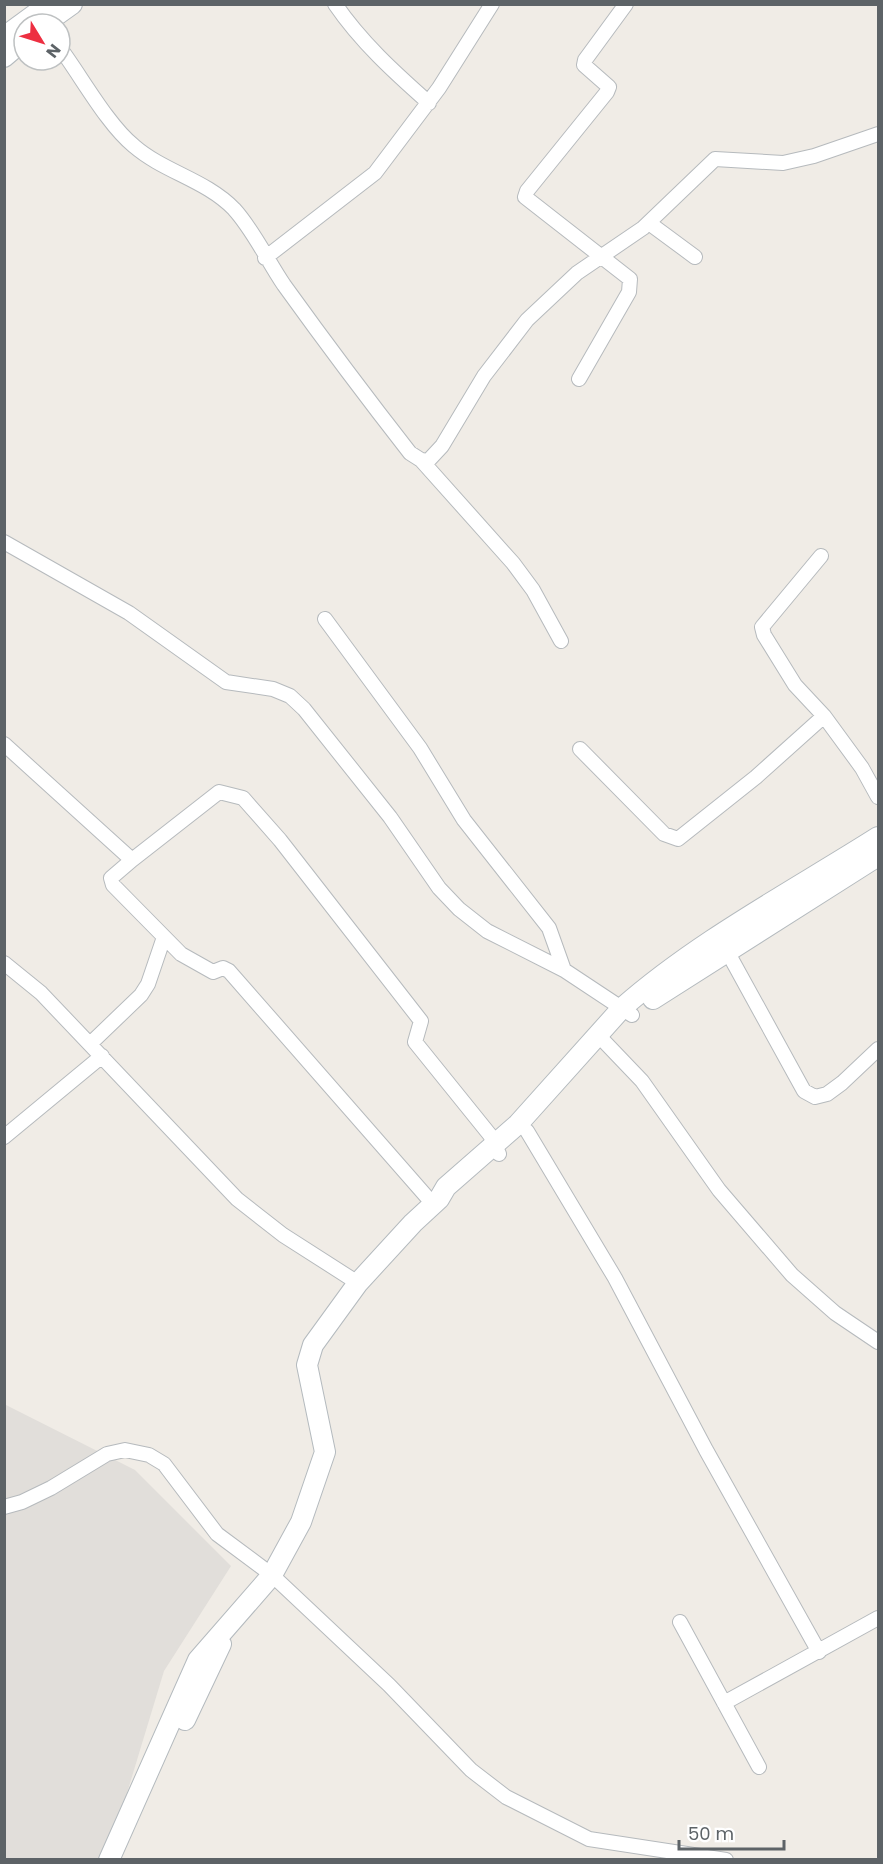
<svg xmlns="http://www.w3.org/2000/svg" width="883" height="1864" font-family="Poppins,sans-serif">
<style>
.industrial{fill:#e1deda}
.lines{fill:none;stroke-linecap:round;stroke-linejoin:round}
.street-casing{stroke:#b6babd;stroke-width:16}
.secondary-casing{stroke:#b4babe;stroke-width:22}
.street{stroke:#fff;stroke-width:14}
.secondary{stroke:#fff;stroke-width:20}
</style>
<rect width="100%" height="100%" fill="#f0ece6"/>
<path class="industrial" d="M4 1404 135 1470 231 1566 164 1671 107 1859H5Z"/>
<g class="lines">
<defs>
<path id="street" d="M335 4C361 42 394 72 429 103
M60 48C81 76 107 124 134 146 164 172 206 180 234 209 254 231 267 260 284 285 325 342 367 398 410 453L421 460 428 461 442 446 484 376 527 320 577 273 643 228 715 159 783 163 814 156 878 134
M649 223 695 257
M265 258 375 173 439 88 492 4
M579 379 629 292 630 279 525 197 527 191 607 92 609 87 584 65 585 60 626 4
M421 460 513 563 533 590 561 641
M4 542 129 613 226 682 273 689 290 696 304 709 390 817 439 888 459 909 487 931 564 970 632 1015
M821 556 762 627 764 635 795 685 824 716 862 768 878 797
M325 619 420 748 464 820 549 928 564 970
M4 744 132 860 219 792 243 798 280 840 421 1021 415 1042 490 1135 499 1154
M580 749 664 834 678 839 756 777 824 716
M132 860 111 878 113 885 181 954 213 972 223 968 229 971 433 1204
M727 951 804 1091 815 1097 827 1094 842 1083 878 1049
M4 963 41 993 237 1199 283 1235 358 1283
M598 1035 642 1081 719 1190 792 1275 835 1313 878 1342
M90 1044 141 995 148 984 164 937
M527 1131 615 1278 706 1450 819 1652
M4 1137 102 1056
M4 1507 22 1502 51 1488 107 1454 125 1450 149 1455 164 1464 217 1534 272 1575 389 1685 471 1770 506 1797 589 1839 726 1860
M680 1622 759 1767
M724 1703 878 1618"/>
<path id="secondary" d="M44 24 72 4
M4 37 49 4
M4 57 24 40
M653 999 878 856
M185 1720 221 1644
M109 1860 198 1660 272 1575 301 1522 325 1452 307 1365 313 1345 358 1283 413 1223 439 1199 446 1187 518 1124 622 1008C698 941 793 891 878 837"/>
</defs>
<use href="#street" class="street-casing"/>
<use href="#secondary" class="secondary-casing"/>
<use href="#street" class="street"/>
<use href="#secondary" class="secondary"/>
</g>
<rect width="883" height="1864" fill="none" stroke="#5d6367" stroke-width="12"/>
<g transform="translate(42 42) rotate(128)"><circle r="28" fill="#ffffff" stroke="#bec1c2" stroke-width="1.5"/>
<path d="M0-4.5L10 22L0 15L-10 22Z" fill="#ed2f41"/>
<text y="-9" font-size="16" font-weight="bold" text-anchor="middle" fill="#5d6367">N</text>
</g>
<path d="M679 1840v9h105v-9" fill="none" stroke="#5d6367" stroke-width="3"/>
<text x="688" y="1840" font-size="18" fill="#5d6367" stroke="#ffffff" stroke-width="4.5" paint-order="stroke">50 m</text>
</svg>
